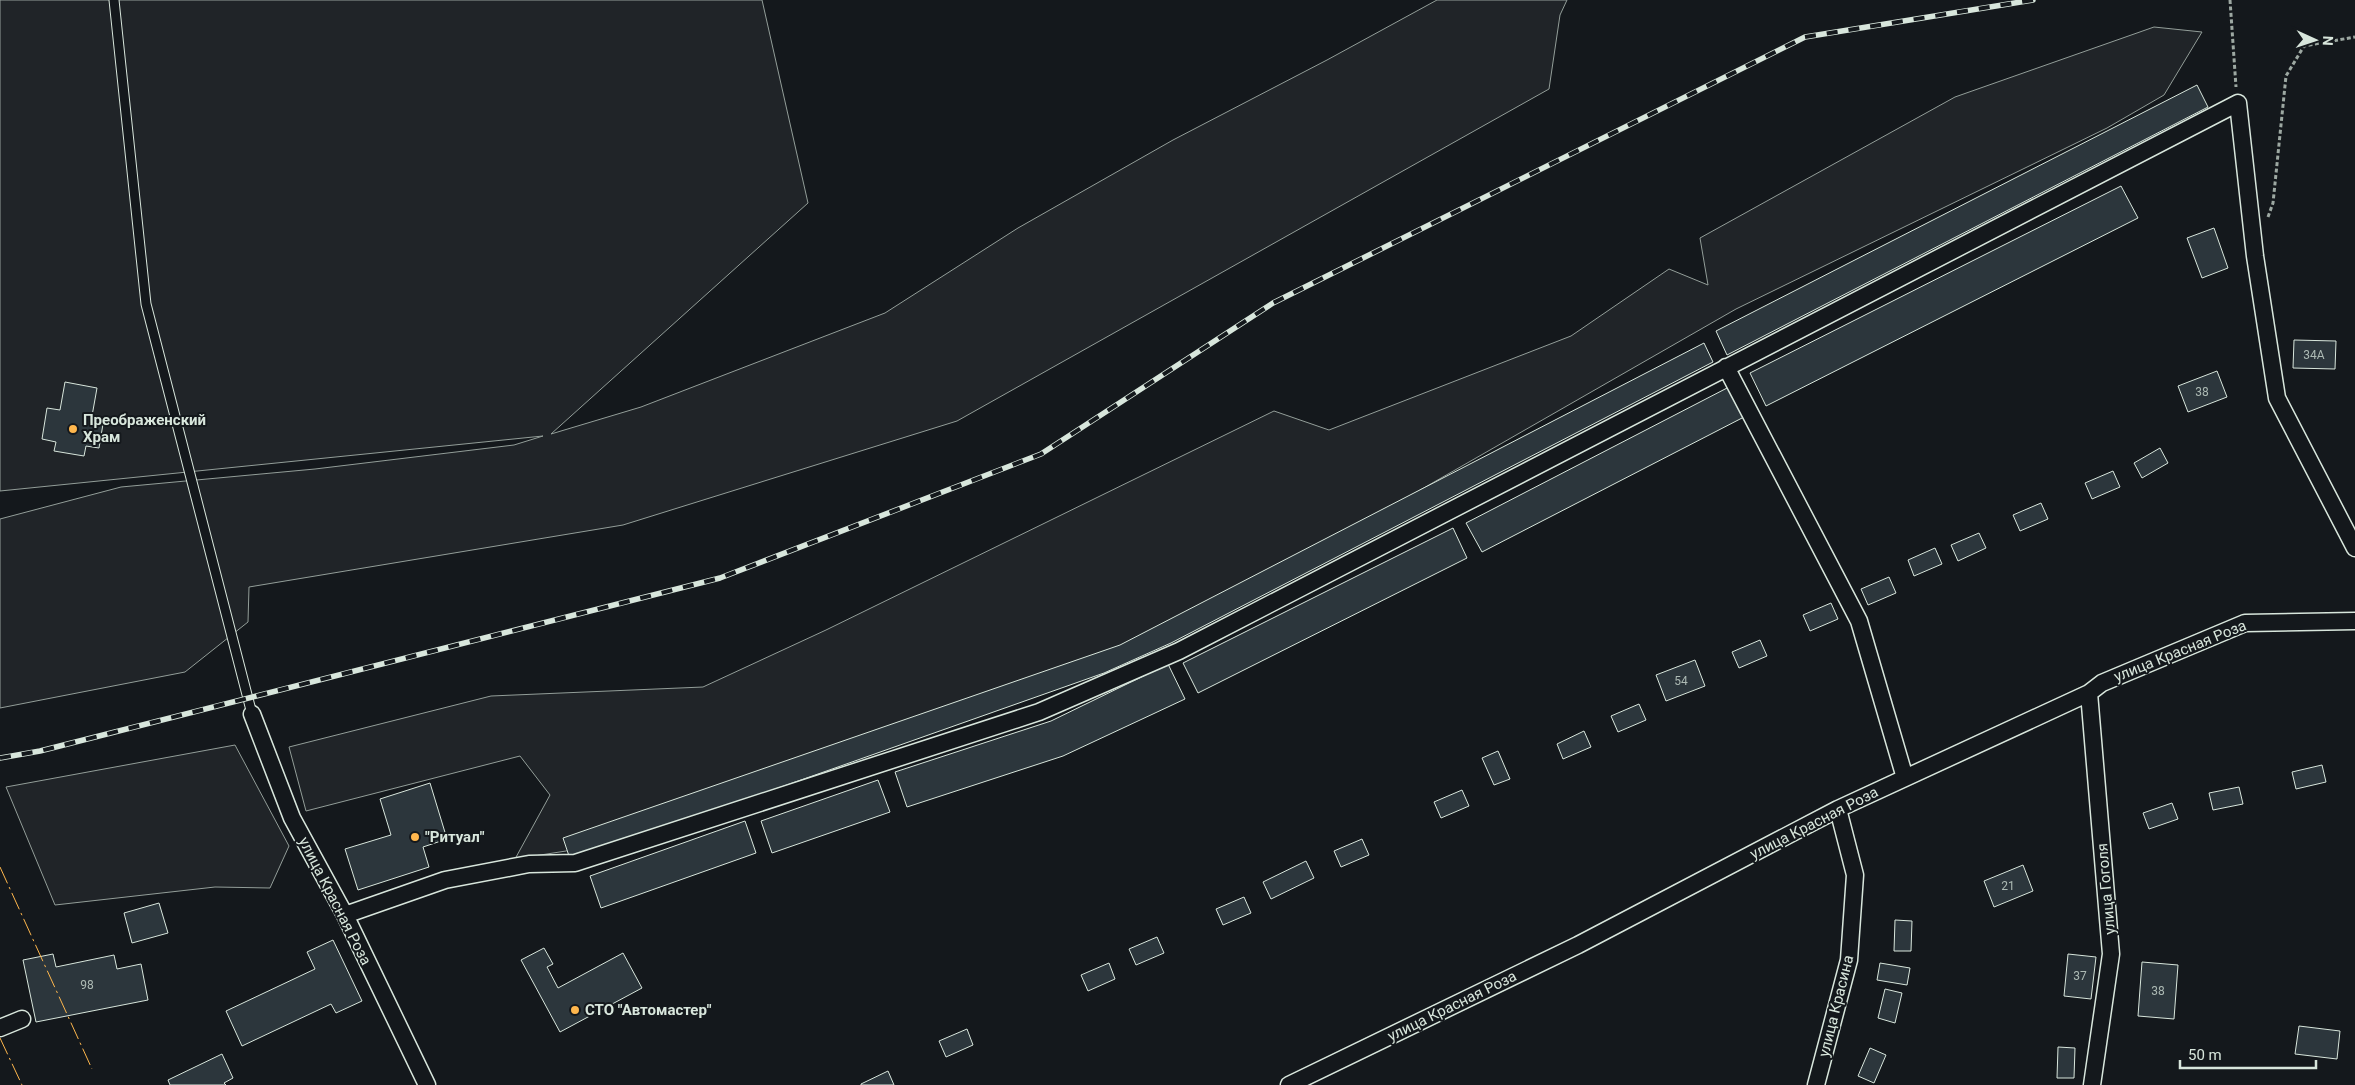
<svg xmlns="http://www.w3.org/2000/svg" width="2355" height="1085" font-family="Roboto,sans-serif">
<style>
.green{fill:#202428;stroke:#939e99}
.building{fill:#2c363c;stroke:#d8e6dc}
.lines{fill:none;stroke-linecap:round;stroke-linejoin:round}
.lane-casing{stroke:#d8e6dc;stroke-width:11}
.street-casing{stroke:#d8e6dc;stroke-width:19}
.path{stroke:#9da8a2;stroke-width:3;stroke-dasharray:4 2.5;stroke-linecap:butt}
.lane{stroke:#14181c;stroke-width:9}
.street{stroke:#14181c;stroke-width:16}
.rail-casing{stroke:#d8e6dc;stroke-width:5.5}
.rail{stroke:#14181c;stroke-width:4;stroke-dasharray:11;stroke-linecap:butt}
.power{stroke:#ffb74d;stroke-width:1;stroke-dasharray:18 4 2.5 4;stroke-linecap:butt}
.poi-dot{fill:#ffb74d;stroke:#14181c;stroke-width:2}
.labels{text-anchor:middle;stroke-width:4;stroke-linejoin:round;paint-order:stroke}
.number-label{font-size:12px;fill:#adbab4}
.poi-label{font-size:15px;font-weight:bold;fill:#d8e6dc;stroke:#14181c;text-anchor:start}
.street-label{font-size:15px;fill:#d8e6dc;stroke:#14181c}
</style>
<rect width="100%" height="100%" fill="#14181c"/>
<path class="green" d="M0 0H762L808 203 551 434 641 407 885 313 1018 228 1173 140 1327 60 1437 0H1567L1560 15 1549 89 957 421 623 525 249 587 248 622 185 672 0 708V519L121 487 315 469 514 445 543 436 0 491Z
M2154 27 2202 32 2164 95 2107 128 1736 309 1134 654 566 851 515 859 550 795 520 756 306 811 289 747 491 696 703 687 826 630 1274 411 1329 430 1571 336 1669 269 1708 285 1700 238 1955 97Z
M235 745 289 846 270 888 215 887 55 905 6 787Z"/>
<path class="building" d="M2197 85 2208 107 1727 355 1716 331Z
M2121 186 2138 218 1766 406 1750 373Z
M2214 228 2228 268 2202 278 2187 238Z
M2294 340 2336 341 2335 369 2293 368Z
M1704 343 1713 362 1171 643 1104 673 767 792 570 859 563 838 1120 645Z
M2217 371 2227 397 2188 412 2178 386Z
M65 382 97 388 92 416 104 418 99 448 86 446 84 456 54 451 56 442 42 439 47 408 60 410Z
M1729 387 1744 417 1482 552 1466 523Z
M2160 448 2168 463 2142 478 2134 463Z
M2113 471 2120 487 2092 499 2085 483Z
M2041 503 2048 519 2020 531 2013 515Z
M1453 528 1467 558 1198 693 1183 663Z
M1979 533 1986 548 1958 561 1951 545Z
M1935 548 1942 564 1914 576 1908 560Z
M1889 577 1896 593 1868 605 1861 589Z
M1831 603 1838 619 1810 631 1803 615Z
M1760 640 1767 656 1739 668 1732 652Z
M1695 660 1705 686 1666 701 1656 675Z
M1168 664 1185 699 1063 756 907 807 895 772 1051 721Z
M1639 704 1646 720 1618 732 1611 716Z
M1584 731 1591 747 1563 759 1557 744Z
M1498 751 1510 779 1494 785 1482 758Z
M2322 765 2326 782 2296 789 2292 772Z
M878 780 890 812 772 853 761 821Z
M430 783 447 839 423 847 429 867 358 890 345 849 391 835 380 799Z
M2239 787 2243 804 2213 810 2209 793Z
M1462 790 1469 806 1441 818 1434 802Z
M2172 803 2178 819 2149 829 2143 813Z
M745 821 756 853 601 908 590 876Z
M1362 839 1369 855 1341 867 1334 851Z
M1306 861 1314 878 1271 899 1263 882Z
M2023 865 2033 891 1994 907 1984 881Z
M1244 897 1251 913 1223 925 1216 909Z
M159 903 168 933 132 943 124 913Z
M1895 920 1912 921 1911 951H1894Z
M1157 937 1164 953 1136 965 1129 949Z
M333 940 362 1001 336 1013 331 1004 242 1046 226 1011 315 969 307 952Z
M544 948 553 964 547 967 558 988 623 953 642 988 560 1032 521 960Z
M53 954 56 967 114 955 117 969 141 964 148 1000 36 1022 23 960Z
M2068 954 2096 957 2091 999 2064 996Z
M2142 962 2178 965 2174 1019 2138 1016Z
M1109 963 1115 979 1088 991 1081 975Z
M1880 963 1910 968 1907 985 1877 980Z
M1885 989 1902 993 1895 1023 1878 1018Z
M2299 1026 2340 1031 2337 1059 2295 1054Z
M967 1029 973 1045 946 1057 939 1041Z
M2058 1047 2075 1048 2074 1078H2057Z
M1870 1048 1886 1055 1874 1083 1858 1076Z
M222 1054 233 1078 224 1083 226 1085H170L168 1080Z
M888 1071 894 1085H861V1084Z"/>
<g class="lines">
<defs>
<path id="lane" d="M114 0 146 304 252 714"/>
<path id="street" d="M1726 367 1859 621 1905 778
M2089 693 2111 954 2092 1085
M252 714 292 818 345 915 427 1085
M345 915 445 880 529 864 575 863 1039 712 1179 651 2238 103 2255 256 2277 398 2355 548
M0 1028 22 1019
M1289 1085 1578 945 1838 809 2089 693 2102 683 2245 623 2355 621
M1816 1085 1849 960 1855 875 1838 809"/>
</defs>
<use href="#lane" class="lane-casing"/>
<use href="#street" class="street-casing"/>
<path class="path" d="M2230 0 2236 87
M2268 217 2273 203 2286 76 2304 46 2355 37"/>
<use href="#lane" class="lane"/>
<use href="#street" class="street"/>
<defs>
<path id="rail" d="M0 758 40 751 720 578 1041 454 1273 303 1805 37 2033 0"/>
</defs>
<use href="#rail" class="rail-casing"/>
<use href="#rail" class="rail"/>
<path class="power" d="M0 867 92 1069
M0 1038 22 1085"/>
</g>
<g class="poi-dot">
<circle cx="73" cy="429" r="5"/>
<circle cx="415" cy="837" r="5"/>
<circle cx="575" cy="1010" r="5"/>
</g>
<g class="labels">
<g class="number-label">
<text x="2314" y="359">34А</text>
<text x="2202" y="396">38</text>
<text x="1681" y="685">54</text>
<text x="2008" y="890">21</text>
<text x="2080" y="980">37</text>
<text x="87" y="989">98</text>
<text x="2158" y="995">38</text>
</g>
<g class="poi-label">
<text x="83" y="425">Преображенский<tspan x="83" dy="17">Храм</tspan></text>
<text x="425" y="842">"Ритуал"</text>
<text x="585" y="1015">СТО "Автомастер"</text>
</g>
<g class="street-label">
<text transform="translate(2180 651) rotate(-22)" y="5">улица Красная Роза</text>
<text transform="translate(1814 823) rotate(-27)" y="5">улица Красная Роза</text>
<text transform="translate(2106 889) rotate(-95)" y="5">улица Гоголя</text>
<text transform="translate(335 901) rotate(63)" y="5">улица Красная Роза</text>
<text transform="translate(1452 1006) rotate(-26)" y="5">улица Красная Роза</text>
<text transform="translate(1836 1006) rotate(-76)" y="5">улица Красина</text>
</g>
</g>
<g transform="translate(2315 40) rotate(93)" stroke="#14181c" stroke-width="4" paint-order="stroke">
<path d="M0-4L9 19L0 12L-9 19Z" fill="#d8e6dc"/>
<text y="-8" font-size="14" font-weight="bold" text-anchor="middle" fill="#d8e6dc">N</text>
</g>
<path d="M2180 1060v8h136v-8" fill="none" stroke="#d8e6dc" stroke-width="2.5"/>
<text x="2188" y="1060" font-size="15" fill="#d8e6dc" stroke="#14181c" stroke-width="4" paint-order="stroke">50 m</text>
</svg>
